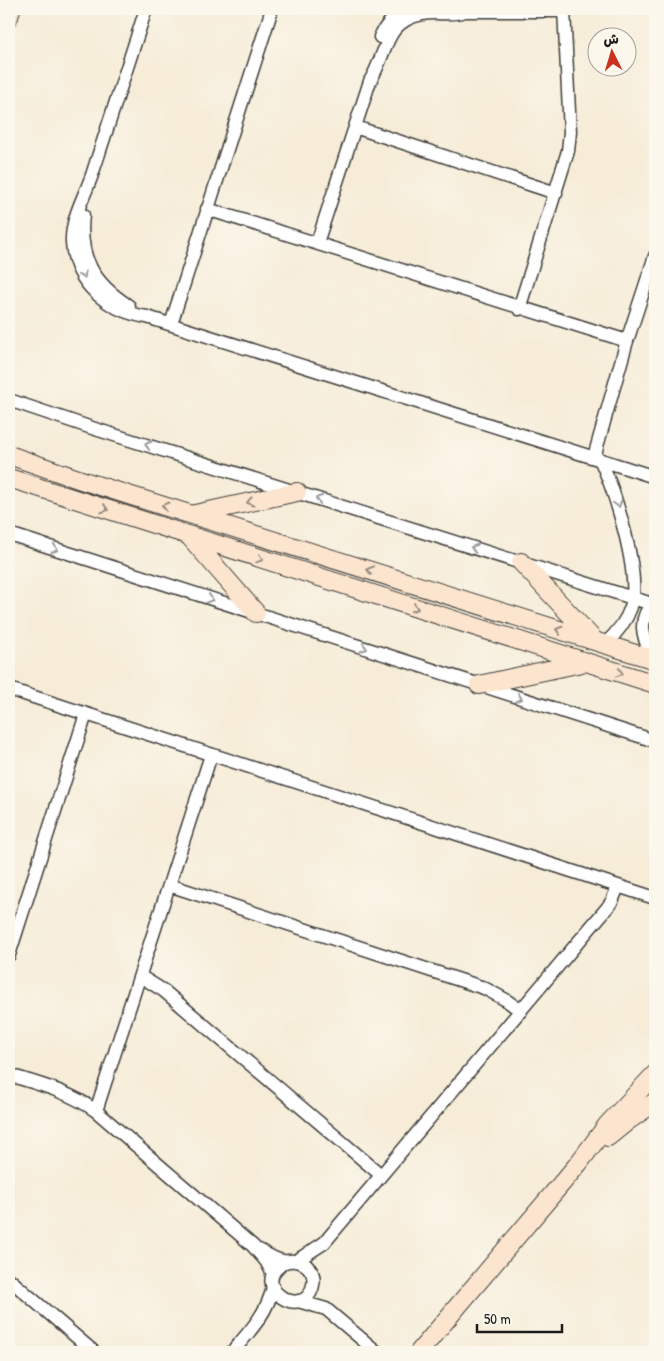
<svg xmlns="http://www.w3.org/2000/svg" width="664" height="1361" font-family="'Patrick Hand','Playpen Sans Arabic',sans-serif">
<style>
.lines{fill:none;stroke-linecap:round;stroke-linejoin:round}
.street-casing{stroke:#3d3b38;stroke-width:15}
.secondary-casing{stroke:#3d3b38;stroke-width:20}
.street{stroke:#fff;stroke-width:12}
.secondary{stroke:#fce5cf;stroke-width:18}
.oneway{stroke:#999}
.oneway2{stroke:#978b7e}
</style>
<rect width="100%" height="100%" fill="#fbf7ec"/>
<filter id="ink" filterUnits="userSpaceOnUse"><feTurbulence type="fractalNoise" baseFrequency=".02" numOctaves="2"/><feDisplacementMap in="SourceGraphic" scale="10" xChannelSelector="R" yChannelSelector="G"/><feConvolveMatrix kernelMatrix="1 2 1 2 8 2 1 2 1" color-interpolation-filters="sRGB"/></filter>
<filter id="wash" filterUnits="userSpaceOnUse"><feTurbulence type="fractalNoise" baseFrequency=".0096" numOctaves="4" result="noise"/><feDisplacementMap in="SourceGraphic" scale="20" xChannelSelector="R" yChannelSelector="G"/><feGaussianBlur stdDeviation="1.12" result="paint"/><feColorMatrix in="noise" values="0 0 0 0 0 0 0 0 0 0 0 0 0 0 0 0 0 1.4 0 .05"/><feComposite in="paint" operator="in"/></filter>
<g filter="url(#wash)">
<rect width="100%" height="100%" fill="#f6ecd8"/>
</g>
<g filter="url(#ink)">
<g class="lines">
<defs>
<path id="street" d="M146 9C128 64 110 119 92 175 84 198 71 218 72 243 75 284 108 311 147 317L655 477
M380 37C386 24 395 15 409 9
M355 127 556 193
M207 209 627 341
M83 215C78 258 94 284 129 306
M317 243 370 81C387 54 384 21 422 14 437 11 451 16 465 11H565
M519 309 568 151 570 132 564 9
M171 324 272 9
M9 400 92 428 655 605
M594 457 627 341 655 256
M600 459C615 492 641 573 631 607 626 622 616 634 605 644
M9 534 655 741
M652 659C643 636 636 620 655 600
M9 689 655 898
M169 885 484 988 506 1000 521 1011
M9 955 86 714
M140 976 164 991 381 1175
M9 1075C39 1084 70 1092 96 1111L253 1246 266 1261 273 1274
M96 1111 211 755
M259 1250C266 1254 275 1260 283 1261 287 1262 291 1260 295 1261 307 1262 316 1273 313 1285 305 1324 245 1285 285 1262
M296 1261 324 1243 607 908 612 901 618 887
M9 1279 94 1352
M298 1301 326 1309 377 1352
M232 1352C249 1332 267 1314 273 1287"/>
<path id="secondary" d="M9 17 11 9
M9 455 84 481 655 660
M9 478 655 684
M195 514 297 492
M190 537 256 613
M521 562 593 639
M479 685 586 662
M608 1137 629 1120 655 1102
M419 1352 578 1164 608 1124 655 1074"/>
</defs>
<use href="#street" class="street-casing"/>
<use href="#secondary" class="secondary-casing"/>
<use href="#street" class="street"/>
<use href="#secondary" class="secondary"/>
</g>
<defs><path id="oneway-chevron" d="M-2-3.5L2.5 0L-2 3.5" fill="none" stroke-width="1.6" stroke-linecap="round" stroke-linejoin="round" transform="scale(1.25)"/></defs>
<g class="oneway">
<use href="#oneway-chevron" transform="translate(83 275) rotate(62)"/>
<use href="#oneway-chevron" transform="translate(148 445) rotate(-163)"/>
<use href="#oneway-chevron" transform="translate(319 499) rotate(-163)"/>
<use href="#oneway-chevron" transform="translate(618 504) rotate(74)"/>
<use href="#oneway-chevron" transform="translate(474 548) rotate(-163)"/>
<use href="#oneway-chevron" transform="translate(55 549) rotate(18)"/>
<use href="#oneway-chevron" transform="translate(210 599) rotate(18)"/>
<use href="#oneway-chevron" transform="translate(364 648) rotate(18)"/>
<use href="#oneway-chevron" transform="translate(519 698) rotate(18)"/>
</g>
<g class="oneway2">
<use href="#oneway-chevron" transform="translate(250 502) rotate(168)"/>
<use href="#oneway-chevron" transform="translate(165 506) rotate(-163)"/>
<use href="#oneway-chevron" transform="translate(105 509) rotate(18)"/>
<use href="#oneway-chevron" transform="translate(260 559) rotate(18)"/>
<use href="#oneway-chevron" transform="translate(370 570) rotate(-163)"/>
<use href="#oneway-chevron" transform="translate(415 608) rotate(18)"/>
<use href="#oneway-chevron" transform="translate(559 630) rotate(-163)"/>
<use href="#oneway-chevron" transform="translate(620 673) rotate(18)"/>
</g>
</g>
<rect width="664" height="1361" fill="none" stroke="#fbf7ec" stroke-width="30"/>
<g transform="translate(612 52) rotate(355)"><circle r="24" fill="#fbf7ec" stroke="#a29f99"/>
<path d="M0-4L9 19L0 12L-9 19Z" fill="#c8321e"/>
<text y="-8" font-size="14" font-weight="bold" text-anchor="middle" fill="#1c1c1c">ش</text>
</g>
<path d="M477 1324v8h85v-8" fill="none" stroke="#1c1c1c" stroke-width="2.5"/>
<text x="484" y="1324" font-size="15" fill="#1c1c1c" stroke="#fbf7ec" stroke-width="4" paint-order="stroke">50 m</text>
</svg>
